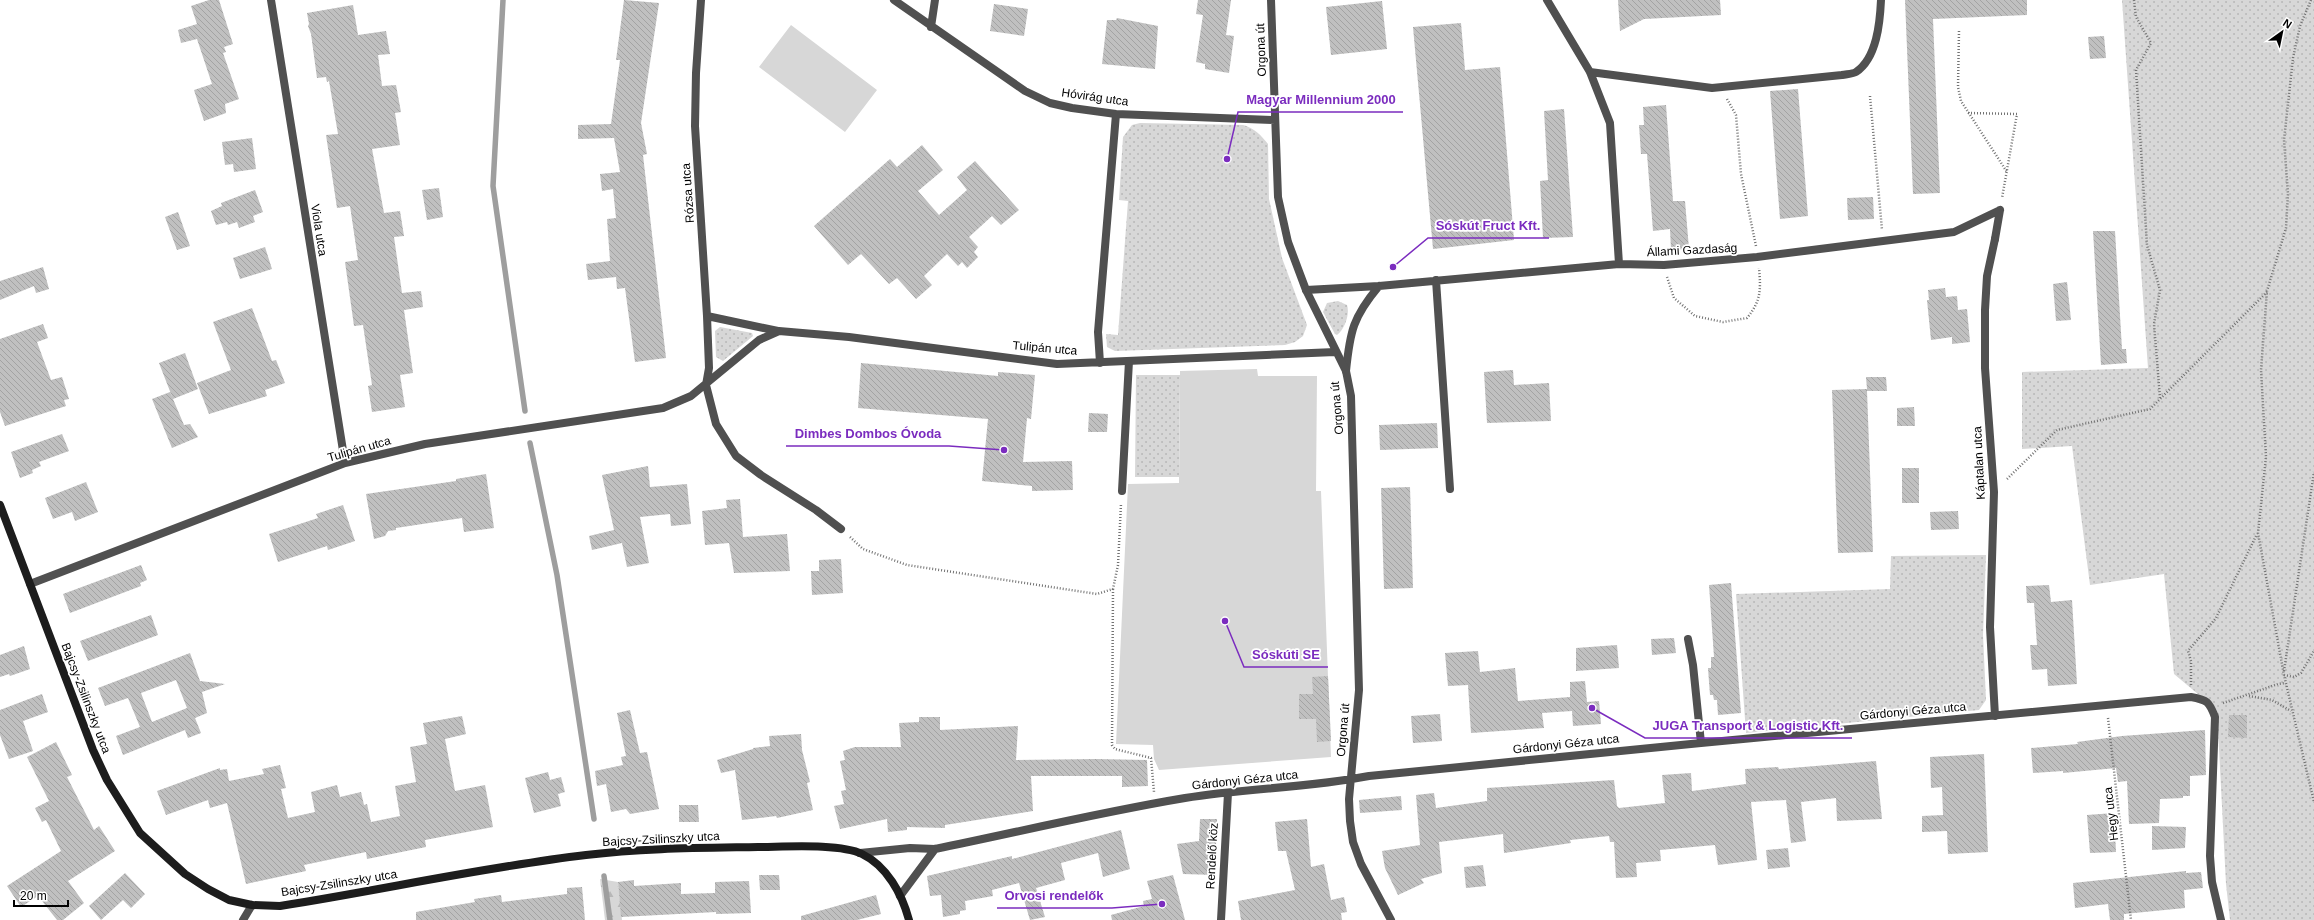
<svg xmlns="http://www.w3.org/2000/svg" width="2314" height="920" font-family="Arial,sans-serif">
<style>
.grass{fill:url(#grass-dots)}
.forest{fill:url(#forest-firs)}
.garden{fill:#d7d7d7}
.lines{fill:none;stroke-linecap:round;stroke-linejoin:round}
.stream{stroke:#9e9e9e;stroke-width:5.5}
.building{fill:url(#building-back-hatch);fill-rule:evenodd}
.path{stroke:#727272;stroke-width:2.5;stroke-dasharray:1 2;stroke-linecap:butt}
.lane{stroke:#505050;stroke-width:8}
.street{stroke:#505050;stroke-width:8}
.secondary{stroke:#1d1d1d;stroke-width:8}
.labels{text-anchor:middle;stroke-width:3.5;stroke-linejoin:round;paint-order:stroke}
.street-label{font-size:12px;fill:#000;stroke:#fff}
.leader{fill:none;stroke:#7b2cbf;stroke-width:1.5}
.callout-dot{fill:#7b2cbf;stroke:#fff;stroke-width:1.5}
.callout-label{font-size:13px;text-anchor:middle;font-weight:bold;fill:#7b2cbf;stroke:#fff;stroke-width:3.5;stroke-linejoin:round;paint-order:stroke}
</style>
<defs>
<pattern id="grass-dots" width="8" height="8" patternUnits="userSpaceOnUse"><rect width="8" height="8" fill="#d7d7d7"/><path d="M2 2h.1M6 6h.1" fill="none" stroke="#b7b7b7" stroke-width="1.8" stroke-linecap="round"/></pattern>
<pattern id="forest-firs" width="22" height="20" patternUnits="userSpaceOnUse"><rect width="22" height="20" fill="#d7d7d7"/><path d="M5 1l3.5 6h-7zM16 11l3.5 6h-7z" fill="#b7b7b7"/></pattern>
<pattern id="building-back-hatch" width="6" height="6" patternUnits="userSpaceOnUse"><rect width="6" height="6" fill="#c0c0c0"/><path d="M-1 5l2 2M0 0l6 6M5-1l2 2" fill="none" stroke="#a3a3a3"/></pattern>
</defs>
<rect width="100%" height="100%" fill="#fff"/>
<path class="grass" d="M2122 0H2314V920H2230L2226 884 2217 710 2174 674 2164 574 2090 585 2072 446 2022 449V372L2148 368Z
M1140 123 1243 125C1254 128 1261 135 1268 144L1269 199 1282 258 1307 325 1303 336 1295 342 1285 345 1115 351 1107 347 1106 334 1118 335 1128 201 1119 200 1123 137 1132 125Z
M1338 301 1347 305C1350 314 1345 329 1337 335L1335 334 1323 312 1327 303Z
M720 327 752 333 753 336 723 361 716 357 715 331Z
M1136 375H1180L1179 477H1135Z
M1986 555 1983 635 1986 700 1979 710 1746 733 1736 594 1890 589 1891 556Z"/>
<path class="forest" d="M600 879 618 882 622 920H605Z"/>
<path class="garden" d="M791 25 877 90 845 132 759 67Z
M1257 369 1258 376H1317L1316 491H1321L1331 757 1159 770 1154 759 1153 745 1116 744 1128 484 1179 483 1180 371Z"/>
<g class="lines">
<path class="stream" d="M503 0 493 186 525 411
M530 443 557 575 594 819
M604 876 610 920"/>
</g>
<path class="building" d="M209 0H219L233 44 224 47 226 52 223 53 239 99 225 104 226 113 204 121 194 90 212 84 197 39 181 43 178 30 197 24 191 6Z
M624 0 659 3 641 123 647 154 643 155 666 358 635 362 625 288 617 289 616 277 588 280 586 264 610 261 607 219 616 218 613 189 602 191 600 174 620 172 614 138 578 139V125L611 124 620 60H616Z
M1198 0H1231L1226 35 1234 36 1229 73 1205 69V64L1196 62 1203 15 1196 14Z
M1618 0H1720L1721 15 1644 19 1620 31Z
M1905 0H2027V15L1933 19 1940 193 1913 194Z
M1382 1 1387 49 1331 55 1326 7Z
M994 4 1028 9 1024 36 990 31Z
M353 5 358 35 386 31 390 54 378 55 382 86 396 85 401 112 395 113 400 145 372 149 384 213 400 211 404 236 394 237 402 293 421 291 423 307 404 310 413 373 400 375 405 407 372 412 368 386 372 385 363 325 354 326 345 262 358 260 350 206 337 208 326 135 338 134 329 81 327 82 326 77 317 78 311 34 308 26 309 24 307 13Z
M1117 18 1158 26 1155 69 1102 64 1107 20H1116Z
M1461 23 1465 70 1500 67 1514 240 1433 249 1413 27Z
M2104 36 2106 58 2090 59 2088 37Z
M1798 89 1808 216 1780 219 1770 91Z
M1666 105 1673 201H1685L1689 249 1671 250 1670 229 1653 231 1647 154H1641L1639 125H1644L1643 107Z
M1564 109 1573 237 1543 238 1540 181 1548 180 1544 111Z
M252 138 256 169 234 172 233 164 225 165 222 142Z
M922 145 943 170 918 191 939 215 967 190 957 177 975 161 1019 210 1001 225 992 216 969 237 978 247 974 252 978 257 967 268 962 262 958 266 947 254 924 276 932 285 916 299 897 278 889 284 861 254 848 265 814 226 890 159 897 167Z
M439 188 443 217 427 220 422 190Z
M255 190 263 212 253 216 255 222 239 228 237 222 228 225 227 222 216 225 211 211 222 206 221 203Z
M1873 197 1874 219 1848 220 1847 198Z
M178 212 190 246 177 250 165 217Z
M2093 231H2115L2122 349H2126L2127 363 2101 365Z
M265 247 272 269 240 279 233 258Z
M43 267 49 289 36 293 34 286 0 300V281Z
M2067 282 2071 320 2056 321 2053 284Z
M1945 288 1946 297 1957 296 1958 310 1967 309 1970 342 1952 344V337L1931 340 1927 300H1929L1928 290Z
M252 308 272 361 276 360 285 383 265 390 267 396 209 414 197 383 231 370 213 322Z
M43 324 48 338 37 342 51 380 62 377 69 399 64 400 66 406 5 426 0 412V339Z
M185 353 198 389 173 399 159 363Z
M861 363 998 376V372L1035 375 1031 419 1027 418 1023 462 1072 461 1073 490 1032 491V486L982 481 988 419 858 408Z
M1513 370 1514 385 1549 383 1551 421 1487 423 1484 372Z
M1866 377H1886L1887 391H1867L1873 552 1838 553 1832 390 1867 389Z
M170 392 184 425 190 424 198 437 172 448 152 399Z
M1914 407 1915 426H1897V408Z
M1089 413 1108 414 1107 432H1088Z
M1437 423 1438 448 1380 450 1379 425Z
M62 434 69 451 39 462 41 466 32 470 33 473 20 478 11 452Z
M648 466 650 487 687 484 691 524 671 526 670 514 640 517 649 563 627 567 622 543 592 550 589 536 614 530 602 475Z
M1902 468H1919V503H1902Z
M486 474 494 528 464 532 462 518 396 528V530L388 531 385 536 374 539 366 494 456 481V479Z
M86 482 98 512 75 521 72 512 53 519 45 498Z
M1410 487 1413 588 1384 589 1381 488Z
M740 499 743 537 787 534 790 571 734 573 729 543 705 545 702 511 727 508 726 500Z
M343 505 355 541 328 550 327 546 278 562 269 534 318 518 316 514Z
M1958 511 1959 529 1931 530 1930 512Z
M841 559 843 593 812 595 811 571H819V560Z
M141 565 147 580 140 583 141 586 70 613 63 594Z
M1731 583 1741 713 1718 715 1717 700H1714L1713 695H1710L1709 682 1708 668H1711V657H1714L1709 585Z
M2049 585 2051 602 2072 600 2077 684 2048 686 2047 669 2032 670 2030 645H2037L2034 603H2027L2026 586Z
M151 615 158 635 88 661 80 641Z
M1674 638 1676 653 1652 655 1651 639Z
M1617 645 1619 668 1576 671V648Z
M24 646 30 669 10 676 9 674 0 677V655Z
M1478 651 1480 672 1515 668 1518 701 1570 697V682L1585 681 1587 702 1599 701 1601 724 1573 726 1572 711 1542 713 1544 728 1471 733 1468 685 1448 686 1445 653Z
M190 653 200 681 225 684 202 692 207 713 195 718 201 733 188 738 185 730 123 755 116 736 140 727 128 698 105 706 98 688ZM176 680 187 708 152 722 141 693Z
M1328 676 1331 741 1317 742 1316 719H1299V694H1313L1312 677Z
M42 694 48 712 23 721 33 751 9 759 0 735V710Z
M630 710 640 753 647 752 659 809 630 814 626 809 611 812 606 784 597 786 595 771 623 765 621 757 626 756 617 713Z
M1440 714 1442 741 1413 743 1411 716Z
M2229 715H2247V738L2228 737Z
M462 716 466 734 445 739 455 791 485 785 493 827 425 840 426 847 367 859 366 852 304 865 306 871 246 884 227 803 210 808 208 800 166 815 157 791 220 768V770L227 769 229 781 264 774 262 769 280 765 286 788 281 789 288 818 315 812 311 792 337 785 340 797 361 792 364 805 367 804 371 822 400 816 395 786 416 782 410 747 427 744 423 723Z
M919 717H940V730L1018 726 1016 760 1096 759 1147 760 1148 786 1122 787V776H1031L1033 811 945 825V828L907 827V830L888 832 887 819 840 829 834 806 844 804 841 791 846 790 840 761 845 760 843 751 855 747H901L899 723 919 722Z
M2205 730 2206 775 2190 776V796H2183V798L2160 799 2159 823 2129 824 2127 781 2118 782 2116 768 2063 773V771L2033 773 2031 748 2078 744 2077 742 2122 736Z
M801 734 802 750 810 782 807 783 813 810 777 818 776 816 742 820 735 770 721 773 717 760 753 749V748L770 746 769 736Z
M56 742 72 775 67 777 94 830 99 826 115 851 68 881 84 903 63 920H57L38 896 21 907 7 886 61 851 46 820 42 822 35 808 49 801 27 757Z
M1984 754 1988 852 1948 854 1947 831 1922 832V816L1943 815 1942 787 1931 788 1930 757Z
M1876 761 1882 819 1837 821 1836 798 1801 802 1806 841 1791 843 1786 800 1751 802 1757 860 1718 865 1715 845 1660 850 1661 861 1636 863 1637 877 1616 878 1614 842H1610L1609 836 1570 840 1571 843 1504 853 1503 834 1439 842 1442 873 1421 879 1424 883 1398 895 1385 868 1382 851 1420 845 1416 795 1434 793 1436 808 1487 801V788L1614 780 1617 806 1619 808 1665 803 1662 775 1691 773 1692 791 1746 784 1745 769 1778 767 1779 769Z
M548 772 550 780 561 777 565 792 558 794 561 806 534 813 525 778Z
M1401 796 1402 810 1360 813 1359 800Z
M679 805H698L699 822H679Z
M2114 813 2116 852 2090 853 2087 815Z
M1200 819H1217L1215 875 1183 874 1177 844 1199 841Z
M1307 819 1311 867 1324 864 1331 900 1344 897 1347 912 1341 913 1342 920H1241L1238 901 1295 890 1286 851H1278L1275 822Z
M2152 826 2186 827 2185 848 2152 850Z
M1121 830 1130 869 1103 877 1098 853 1061 863 1065 880 1036 888 1045 917 1030 920 1019 883 992 890 993 896 965 901 966 910 960 911V914L943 917 941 895 930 896 927 876 1012 856V859Z
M1788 848 1790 867 1768 869 1766 850Z
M1483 865 1486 886 1466 888 1464 867Z
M2186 871V873L2201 872 2203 888 2184 890 2185 908 2124 914V920H2110L2108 904 2075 908 2073 883Z
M125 873 145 894 131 908 123 900 101 920 89 906Z
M759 875H779L780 890H760Z
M1173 875 1185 920H1112L1111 915 1144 906 1143 901 1152 899 1147 881Z
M634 880V886L681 883V894L715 893V882L749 881 751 913 716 914V912L621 917 618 882Z
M582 887 585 920H416V912L475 902 474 899 501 895 502 902 567 894V888Z
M876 895 881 914 857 920H801V916Z"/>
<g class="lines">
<path class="path" d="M2134 0 2136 17 2151 43 2136 70 2147 245 2160 290 2154 324 2160 398
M2311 0 2300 26 2293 58 2284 140 2288 194 2286 228 2267 291 2261 370 2266 457 2258 533 2284 675 2314 802
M1959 31 1958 87 1961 101 2007 172
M1870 96 1882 230
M1727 99 1736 115 1741 174 1756 246
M1968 113 2017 114 2002 198
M1667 277 1674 298 1695 316 1723 322 1747 318C1761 301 1761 290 1759 268
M2007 479 2057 430 2150 409 2267 292
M850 537 863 549 907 565 1097 594 1113 589 1118 565 1121 504
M1113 589 1112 745 1115 749 1151 758 1154 792
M2284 671 2314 472
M2284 675 2294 677 2301 673 2314 651
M2191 685V661L2188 651 2216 618 2257 534
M2249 696 2272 700 2291 711
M2223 703 2278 684 2285 683
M2108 718 2131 920"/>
<path class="lane" d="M1547 0 1590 72 1610 123 1619 264
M1590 72 1712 88 1842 75C1846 74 1853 74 1856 72 1877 58 1880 22 1881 0
M1995 239 2000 210
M1436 280 1450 489
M1306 290 1379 286 1619 264 1664 265 1757 257 1954 232 2000 210
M1346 371C1350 331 1353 317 1379 286
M1122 491 1129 361"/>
<path class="street" d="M271 0 345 463
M701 0 696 73 695 126 707 316 709 368 706 385 716 424 736 456 761 475 816 510 841 529
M894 0 1025 91 1050 103 1072 108 1116 114 1275 120
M1271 0 1278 197 1288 242 1306 290 1346 371 1351 396 1359 690 1349 799 1350 821 1353 842 1361 864 1391 920
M931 27 935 0
M1995 239 1987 276 1985 310V368L1994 492 1990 627 1995 716
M707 316 778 331
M1100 363 1098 332 1116 114
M30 584 345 463 425 444 663 408 691 396 759 340 779 331 849 337 1057 364 1335 352
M1688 639 1693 665 1701 743
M860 853 910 848 935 849C1018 832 1101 812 1185 798 1246 788 1308 788 1369 776L1701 743 2191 697C2207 700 2209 701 2215 717L2210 856 2212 882 2221 920
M900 896 935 849
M243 920 252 905
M1221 920 1228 793"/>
<path class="secondary" d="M0 505 93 750 107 780 140 833 185 874 208 889 229 900 252 905 280 906C382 890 484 867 586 855 643 848 701 848 758 847 783 847 840 843 862 854 887 866 902 894 909 920"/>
</g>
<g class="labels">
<g class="street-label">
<text transform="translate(1261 50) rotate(-92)" y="4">Orgona út</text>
<text transform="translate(1095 97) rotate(8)" y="4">Hóvirág utca</text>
<text transform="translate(688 193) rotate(-94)" y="4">Rózsa utca</text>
<text transform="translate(319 230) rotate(81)" y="4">Viola utca</text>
<text transform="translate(1692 250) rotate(-3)" y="4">Állami Gazdaság</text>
<text transform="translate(1045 348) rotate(5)" y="4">Tulipán utca</text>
<text transform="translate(1337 408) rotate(-95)" y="4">Orgona út</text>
<text transform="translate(359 449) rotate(-16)" y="4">Tulipán utca</text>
<text transform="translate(1979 463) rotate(-93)" y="4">Káptalan utca</text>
<text transform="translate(86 698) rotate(69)" y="4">Bajcsy-Zsilinszky utca</text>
<text transform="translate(1913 711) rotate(-5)" y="4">Gárdonyi Géza utca</text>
<text transform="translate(1343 730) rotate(-85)" y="4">Orgona út</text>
<text transform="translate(1566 744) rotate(-6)" y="4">Gárdonyi Géza utca</text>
<text transform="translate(1245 780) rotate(-6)" y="4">Gárdonyi Géza utca</text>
<text transform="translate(2111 814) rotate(-97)" y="4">Hegy utca</text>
<text transform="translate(661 839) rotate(-3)" y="4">Bajcsy-Zsilinszky utca</text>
<text transform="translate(1212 856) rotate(-87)" y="4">Rendelő köz</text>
<text transform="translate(339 883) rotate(-9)" y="4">Bajcsy-Zsilinszky utca</text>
</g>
</g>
<path class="leader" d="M1227 159L1238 112H1403M1393 267L1428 238H1549M1004 450L949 446H786M1225 621L1244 667H1328M1592 708L1645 738H1852M1162 904L1112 908H997"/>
<g class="callout-dot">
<circle cx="1227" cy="159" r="4"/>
<circle cx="1393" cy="267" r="4"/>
<circle cx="1004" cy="450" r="4"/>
<circle cx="1225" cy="621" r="4"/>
<circle cx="1592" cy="708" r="4"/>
<circle cx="1162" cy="904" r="4"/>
</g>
<g class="callout-label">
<text x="1321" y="104">Magyar Millennium 2000</text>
<text x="1488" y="230">Sóskút Fruct Kft.</text>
<text x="868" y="438">Dimbes Dombos Óvoda</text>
<text x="1286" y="659">Sóskúti SE</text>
<text x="1748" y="730">JUGA Transport &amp; Logistic Kft.</text>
<text x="1054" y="900">Orvosi rendelők</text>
</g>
<g transform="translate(2282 32) rotate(33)" stroke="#ffffff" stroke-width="3" paint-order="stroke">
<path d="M0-3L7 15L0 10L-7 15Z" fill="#000000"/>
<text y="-6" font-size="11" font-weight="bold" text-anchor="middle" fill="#000000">N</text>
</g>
<path d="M14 900v6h54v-6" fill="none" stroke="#000000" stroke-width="2"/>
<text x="20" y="900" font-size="12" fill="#000000" stroke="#ffffff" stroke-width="3" paint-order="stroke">20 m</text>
</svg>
